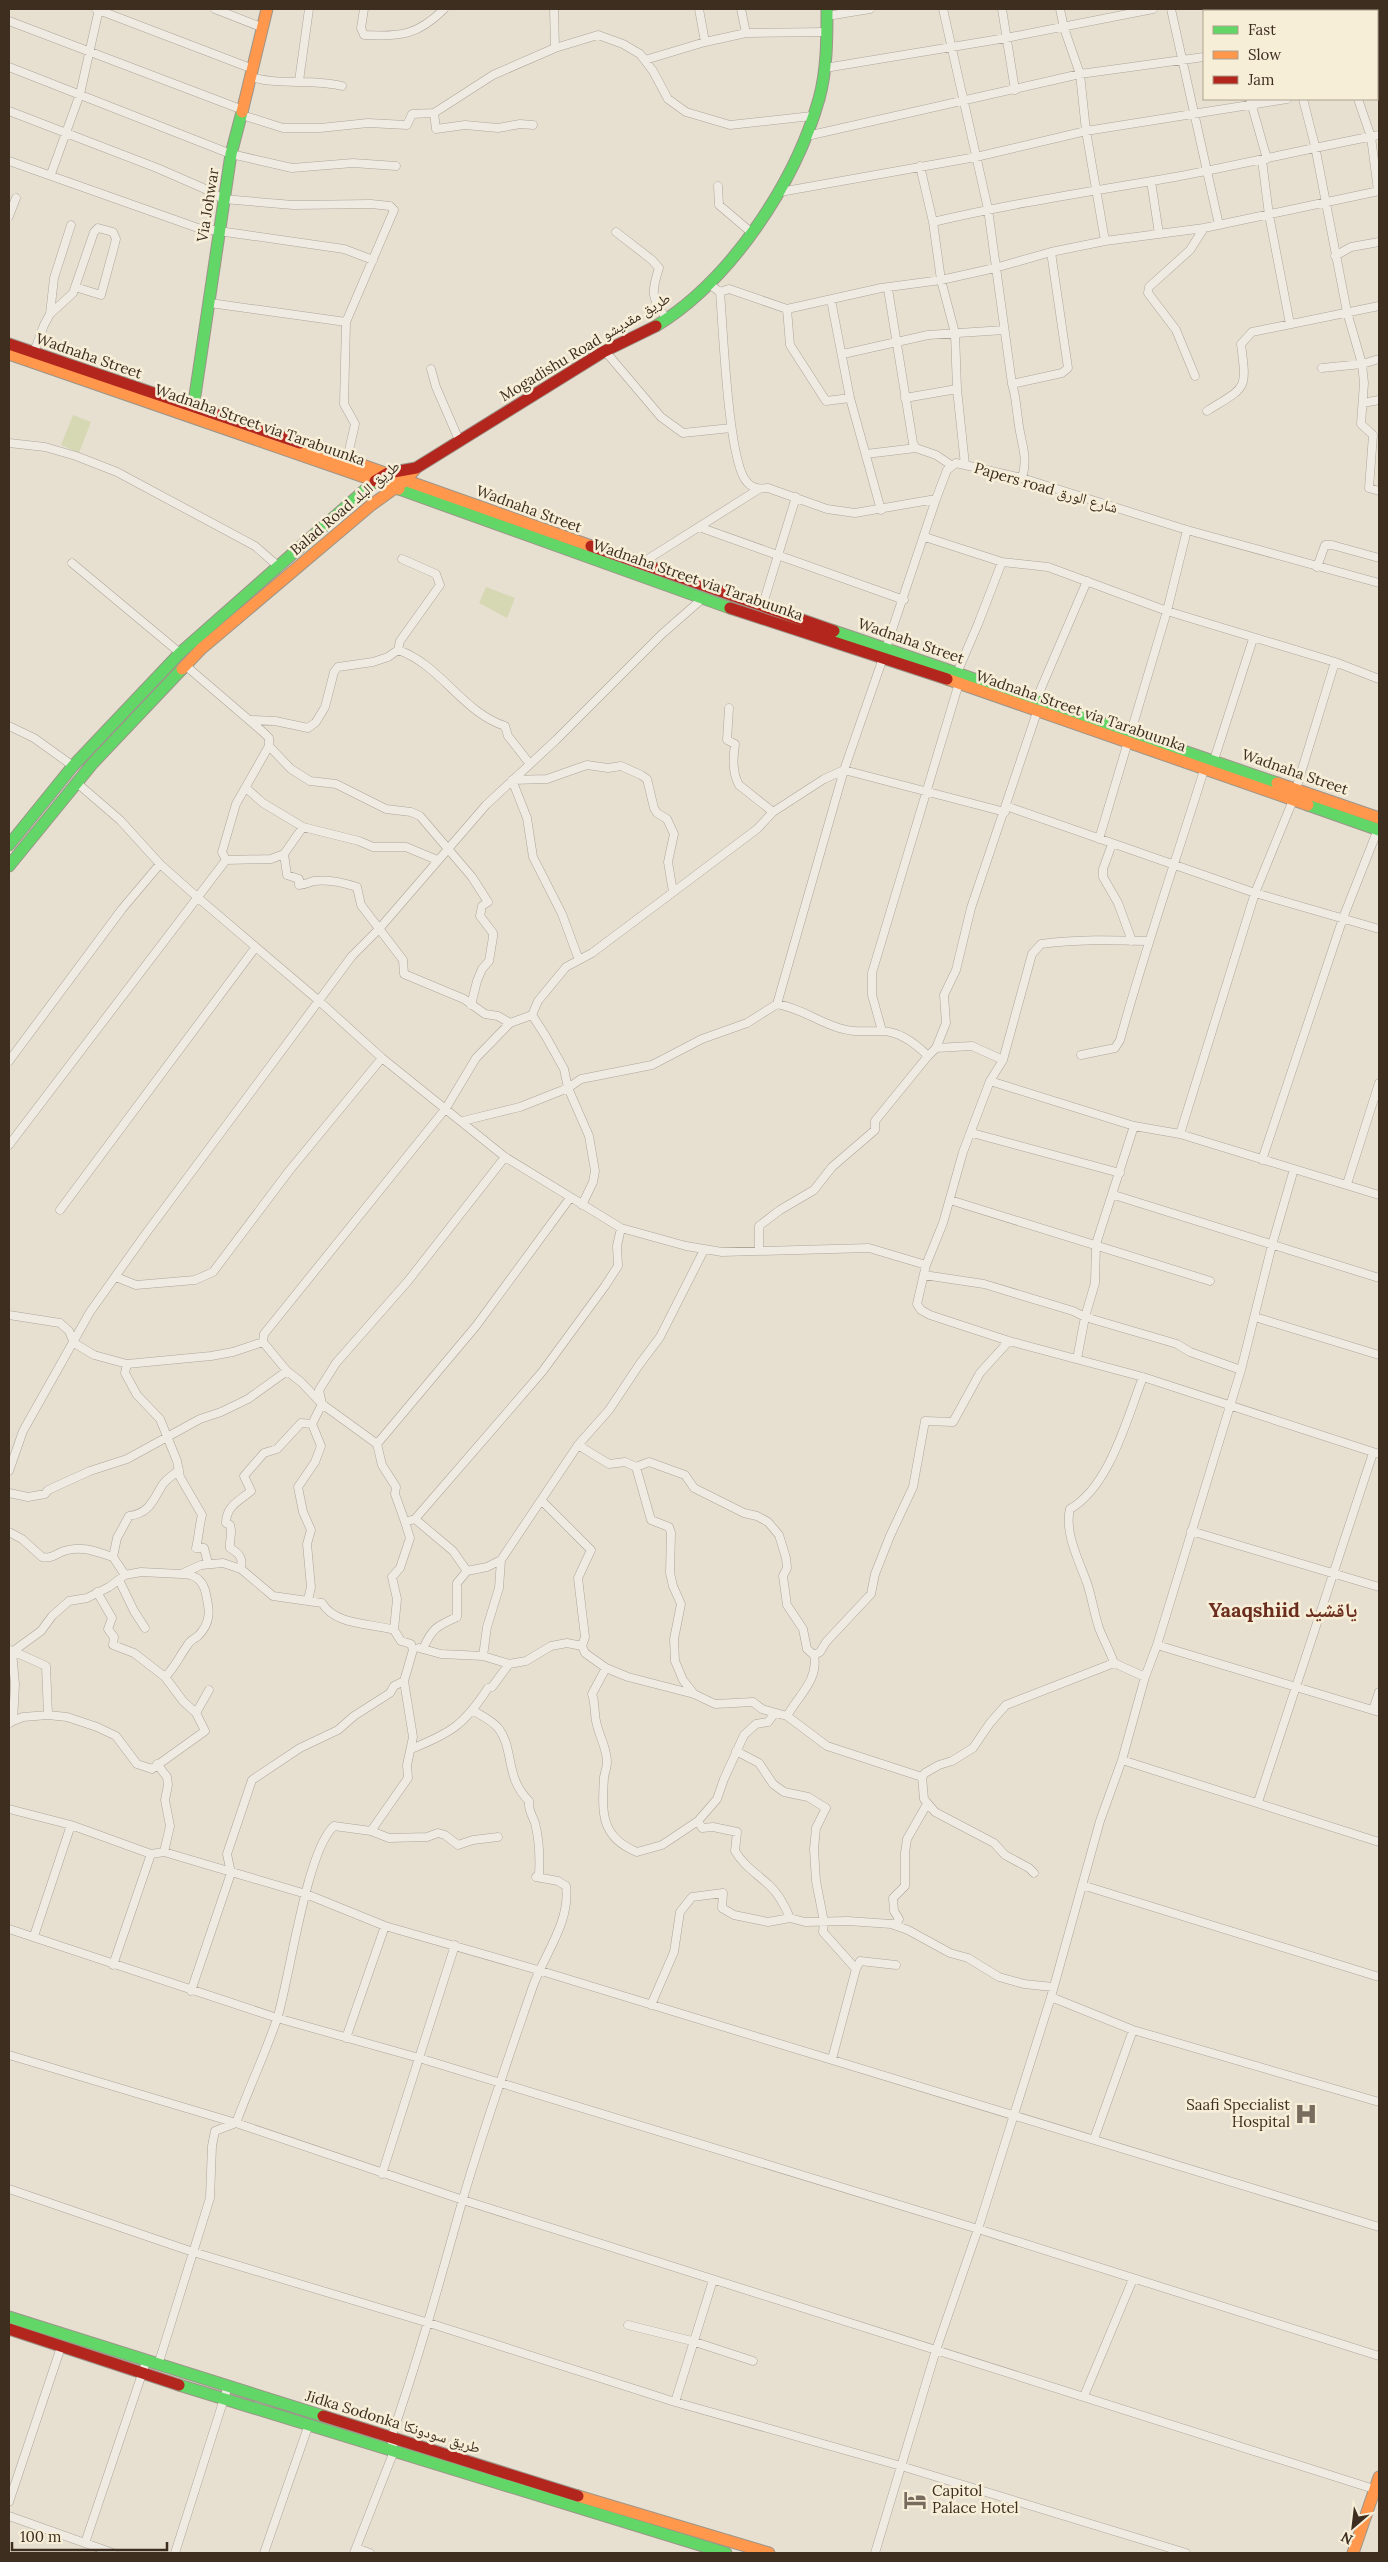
<svg xmlns="http://www.w3.org/2000/svg" width="1388" height="2562" font-family="Lora,'Noto Naskh Arabic',serif">
<style>
.green{fill:#d6d7b3}
.lines{fill:none;stroke-linecap:round;stroke-linejoin:round}
.street-casing{stroke:#ada599;stroke-width:9}
.fast-casing{stroke:#9c958a;stroke-width:13}
.slow-casing{stroke:#9c958a;stroke-width:13}
.jam-casing{stroke:#9c958a;stroke-width:13}
.street{stroke:#efebe3;stroke-width:8}
.fast{stroke:#63d668;stroke-width:11}
.slow{stroke:#ff974d;stroke-width:11}
.jam{stroke:#b3261e;stroke-width:11}
.labels{text-anchor:middle;stroke-width:5;stroke-linejoin:round;paint-order:stroke}
.street-label{font-size:15px;fill:#3d2e20;stroke:#f7eed8}
.poi-label{font-size:15px;fill:#3d2e20;stroke:#f7eed8;text-anchor:end}
.district-label{font-size:20px;font-weight:bold;fill:#6b2e1e;stroke:#f7eed8}
</style>
<rect width="100%" height="100%" fill="#e7e0d1"/>
<path class="green" d="M73 415 91 422 79 453 61 445Z
M486 587 515 598 507 618 479 603Z"/>
<g class="lines">
<defs>
<path id="street" d="M96 9 253 69
M215 9 261 27
M364 9 361 28 364 35C401 37 418 35 444 9
M554 9 555 48
M699 9 705 42
M741 9 746 33
M943 9 988 209 1012 384C1016 396 1016 406 1018 419 1020 441 1029 456 1022 478
M1002 9 1015 90
M1060 9 1064 28 1080 74 1086 131 1105 241
M1171 9 1219 225
M1234 9V11
M1285 9V11
M1377 15H1379
M827 16 870 9
M9 21 243 110
M645 60 705 42 746 33 827 32
M9 67 231 154 292 168 353 163 396 166
M825 68 1006 38 1153 9
M1377 74 1379 73
M251 77C281 86 312 78 342 86
M299 81 309 9
M1250 99 1267 159
M1303 99 1315 146 1347 312 1362 364 1364 383 1361 424 1373 435 1369 488 1379 491
M1358 99 1371 137 1378 191
M9 111 157 168 203 188 223 199 293 205 371 204 390 206 394 210 346 322 344 404 355 424 347 459
M434 113 436 129 465 125 498 128 520 124 533 125
M242 115 283 128H320L368 123 407 125 412 114 434 113 493 75 555 48 598 35 623 44 640 54 653 71 668 99 686 112 730 125 812 116
M807 136 1080 74 1204 57
M1262 160 1269 215 1290 324
M9 161 198 228 344 249 373 260
M920 166 933 222 941 280 955 333 957 389 965 465
M51 174 80 94 99 9
M1151 181 1159 234
M718 186 719 205 752 233
M780 192 976 157 1086 131 1287 99
M9 216 16 198
M933 222C1013 203 1094 191 1175 177 1243 164 1311 148 1379 135
M616 232 652 260 659 268C651 292 651 299 667 319
M1335 256 1351 247 1379 242
M709 284 720 292 729 289 787 309 881 288 941 280 995 268 1051 252 1105 241 1204 228 1379 191
M888 289 913 443 916 448 936 455 951 465
M720 292C723 326 728 463 747 482 752 489 760 489 768 488L827 509 855 513 936 499
M831 300 850 398 881 510
M210 303 346 322
M787 309 790 345 826 401 850 398
M50 314 54 278 71 225
M605 351 661 417 683 433 731 428
M34 352 44 325 50 314 73 293 94 232 98 228 113 232 116 239 114 247 101 295 75 287
M843 354 928 335 1004 330
M1322 368 1362 364 1379 359
M431 369 436 387 459 440
M1195 376 1176 330 1148 293 1149 287 1190 250 1204 228
M1012 384 1062 373 1068 368 1051 252
M905 398 957 389
M1363 403 1379 400
M1207 411C1247 386 1247 391 1241 344L1252 332 1379 306
M9 443 45 447 76 456 117 472 255 546 279 567
M866 454 916 448
M699 527 904 600
M925 537 1002 562 1048 567 1167 611 1335 662 1379 679
M72 563 180 653
M640 564 759 489
M1317 567 1325 545H1332L1379 558
M762 607 796 497
M886 648 936 499 947 470 956 463 1022 478 1187 530 1379 583
M398 650 400 641 440 585 436 574 402 559
M957 673 978 624 1002 562
M1036 700 1087 581
M729 708 727 740 735 744C733 758 732 772 739 785L773 812
M251 720 275 721 308 728 316 722 325 707 334 672 338 667 373 662 388 657 398 650C440 664 463 713 505 726L508 736 530 764
M9 726 34 738 73 766
M269 746 291 769 310 781 336 784 386 809 411 812 420 816 472 877 488 902 482 906 480 916 493 933V937L489 961 482 969 477 981 471 1005
M1214 760 1253 639
M77 783 120 820 160 864 196 896 318 1000 382 1058 505 1157 621 1228 686 1246 722 1252 869 1248 926 1265
M246 788 263 803 303 827 359 841 373 847H406L437 860
M1296 789 1335 662
M1006 806 1255 893 1379 929
M1099 839 1167 611 1187 530
M1112 844 1103 869V877L1118 903 1132 941
M284 854 287 875 299 879V885C305 885 309 882 314 881 327 879 345 883 357 887L361 905 403 960 404 974 464 999 485 1014 498 1016 510 1023
M226 860 271 859 284 854 303 827
M1148 941C1112 940 1077 939 1041 944L1032 954 1003 1060 990 1081 963 1152 943 1223 926 1265 917 1304 921 1310 930 1315 1009 1341 1143 1377 1379 1454
M579 960 562 914 533 857 527 818 512 780 547 779 587 765 608 768 621 766 641 775 647 779 654 808 657 813 667 819 674 834 668 862 673 892
M777 1004 844 770 883 658
M532 1015 545 1035 564 1069 568 1088 589 1136 595 1171 593 1182 582 1205
M882 1031 872 995V973L959 683
M936 1048 946 1023 944 995 956 970 971 908 1037 712
M1081 1055 1115 1048 1120 1040C1145 949 1176 860 1204 770
M9 1061 122 909 160 864
M990 1081 1134 1126 1180 1134 1379 1195
M463 1121 520 1107 568 1088 581 1079 652 1065 702 1039 747 1023 777 1004C803 1009 816 1021 839 1028 855 1033 866 1031 881 1031 899 1031 916 1044 928 1056L936 1048 972 1046 1003 1060
M972 1133 1120 1173
M1180 1134 1255 893 1293 800
M9 1145 226 860 222 852 236 804 269 746V738L263 732 186 666
M1262 1160 1343 918 1378 829
M1347 1184 1379 1083
M1114 1195 1379 1278
M950 1200 1210 1281
M60 1210 255 948
M759 1251V1226L780 1210 814 1190 832 1167 875 1130V1121L928 1056
M924 1275 984 1284 1073 1311 1085 1317 1177 1344 1190 1352 1241 1370
M116 1277 136 1285 195 1280 213 1272 289 1171 382 1058
M9 1315 60 1323 69 1331 74 1343 94 1355 127 1364 211 1356 233 1352 263 1342
M1255 1317 1379 1355
M1077 1359 1085 1317 1095 1283 1096 1244 1134 1126
M127 1364 125 1373 137 1395 160 1419 177 1461 180 1477 202 1515C199 1526 199 1536 196 1548H204L208 1563
M377 1444 476 1326 570 1198
M578 1445 609 1464 625 1462 636 1467 651 1520 669 1527 671 1533 670 1573 673 1586 681 1604 674 1639 675 1661 683 1680 694 1694
M636 1467 649 1462 685 1475 694 1488 744 1513 757 1516 768 1522 779 1535 786 1558 787 1568 783 1576 787 1605 803 1629 807 1649 814 1655
M9 1471 23 1431 90 1312 144 1236 352 956 379 929 486 805 556 740 662 634 702 599
M9 1493 28 1497 45 1494 48 1490 90 1471 127 1459 200 1419 221 1412 248 1399 287 1371
M542 1501 591 1550 578 1578 585 1637 582 1646 585 1653 606 1668 628 1677 694 1694 715 1704 753 1702 762 1709 787 1716 827 1746 922 1777
M415 1519 542 1372 605 1286 618 1266 617 1246 621 1228
M1191 1531 1379 1587
M9 1532 22 1539 42 1557C53 1559 55 1554 64 1551 81 1545 97 1552 113 1557L125 1575 141 1572 181 1574 201 1565 223 1563 241 1569 273 1596 322 1603C336 1626 371 1623 394 1630L401 1641 411 1644 413 1650 404 1681 394 1686 390 1693 354 1716 338 1730 300 1748 252 1780 227 1854 231 1873 191 1991
M113 1557 117 1538 129 1516C151 1513 153 1499 163 1484 167 1479 173 1475 179 1470
M241 1569C243 1558 240 1554 230 1548 229 1540 233 1533 230 1525L226 1523C226 1506 239 1501 251 1491L244 1476 264 1453 277 1449 301 1423 312 1424
M467 1571 487 1567 501 1560
M119 1580 134 1611 145 1628
M308 1600 311 1587 307 1544 311 1530 303 1512 298 1487 315 1462 321 1446 312 1424 322 1404 319 1390 336 1363 408 1281 505 1157
M394 1630 397 1599 392 1577 400 1568 410 1538 405 1522
M1157 1645 1379 1712
M419 1648 441 1654 483 1656 509 1664 526 1661 551 1646 567 1643 582 1646
M423 1649C432 1628 437 1626 457 1617V1583L467 1571 453 1551 415 1519 405 1522 395 1494 396 1487 382 1465 377 1444 322 1404 301 1382 287 1371 263 1342 264 1334 446 1108 476 1058 510 1023 532 1015 538 1001 566 967 592 953 688 881 757 829 773 812 824 779 844 770 1005 812
M10 1650 12 1652 15 1684 13 1721 10 1723
M12 1652 41 1631 52 1616 69 1601 87 1598 109 1587 125 1575
M15 1652 46 1666 48 1715
M483 1656 487 1627 499 1588 501 1560 578 1445 609 1410 639 1365 660 1337 704 1250
M1114 1663C1110 1651 1103 1639 1099 1628 1094 1613 1092 1598 1087 1583 1079 1561 1064 1532 1070 1509 1110 1486 1127 1418 1143 1377
M606 1668 592 1694C595 1702 594 1706 595 1713 595 1730 607 1745 607 1762 607 1767 605 1772 604 1777 602 1812 600 1837 637 1852L662 1845 698 1821 717 1799 724 1779 744 1735 756 1724 768 1722 775 1713
M165 1677C175 1667 179 1657 187 1646 189 1641 194 1639 198 1636 213 1621 209 1607 205 1590 201 1578 193 1574 181 1574
M1373 1710 1379 1692
M196 1713 209 1690
M787 1716C798 1696 819 1680 814 1655L820 1652 826 1642 871 1594 875 1574 890 1536 913 1487 925 1421 953 1422 980 1373 1009 1341
M13 1721 23 1717 48 1715 67 1717 97 1727 116 1736 137 1764 152 1769 205 1731 196 1713 183 1701 165 1677 134 1653 113 1645 114 1637 108 1629 112 1618 97 1592
M411 1749C451 1733 464 1725 488 1688L492 1687 509 1664
M736 1751 759 1763 773 1784 784 1792 808 1797 826 1808 816 1828 814 1849 816 1881 824 1922 823 1932 856 1969
M1122 1760 1379 1842
M157 1764 167 1777 168 1785 165 1800 170 1826 164 1852
M1258 1802 1373 1453
M9 1809 71 1825 151 1854 164 1852 306 1894 385 1926 538 1970 1379 2227
M698 1821 702 1828 713 1827 737 1832 735 1851C744 1866 756 1873 769 1885 779 1894 785 1906 790 1918
M371 1831 408 1778 407 1765 413 1737 404 1681
M1034 1873 1029 1868 1005 1855 994 1843 935 1812 924 1799 922 1777 925 1773 939 1765 952 1761 973 1748 990 1723 1006 1705 1114 1663 1145 1677
M1082 1885 1379 1977
M891 1924 897 1923 899 1919 894 1911 893 1898 905 1886V1853L907 1839 927 1804
M9 1929 277 2018 419 2058 978 2229 1379 2356
M34 1936 71 1825
M113 1965 151 1854
M1051 1997 1133 2030 1379 2102
M651 2005 674 1952 680 1912 692 1897 723 1893 722 1908 734 1915 768 1922 790 1918 805 1922 848 1921 891 1924 908 1930 950 1953 968 1958 999 1977 1024 1984 1053 1987
M346 2038 385 1926
M9 2055 236 2123 463 2200 1377 2490
M832 2059 856 1969 860 1961 896 1965
M1094 2139 1133 2030
M382 2174 455 1945
M9 2189 193 2252 429 2323 675 2402 901 2466 1186 2553
M628 2325 692 2341 753 2361
M158 2365 210 2198 212 2146 215 2131 236 2123C249 2088 265 2054 277 2019 290 1978 306 1851 334 1826L371 1831 389 1838 427 1837 438 1833 445 1835 458 1845 473 1840 498 1837
M1084 2396 1133 2279
M675 2402 713 2280
M9 2502 61 2347
M9 2516 113 2553
M85 2543 146 2362
M356 2548 370 2553
M175 2553 228 2386
M264 2553 309 2424
M354 2553 394 2451 391 2438C418 2360 440 2281 462 2202 483 2130 508 2059 532 1989 543 1956 571 1922 566 1886L558 1881 536 1877 539 1874C540 1858 539 1839 535 1823 532 1814 528 1811 529 1801 505 1778 514 1749 499 1729 493 1721 482 1716 474 1711
M875 2553 936 2350 978 2229 1051 1997 1100 1821 1122 1760 1145 1677 1157 1645 1241 1370 1272 1245 1294 1169"/>
<path id="fast" d="M656 326C731 280 795 183 819 99 827 70 827 39 827 9
M193 409 231 154 242 112
M399 489 730 608
M834 631 1277 783
M1308 805 1379 830
M9 845 73 766 180 653 375 481
M9 866 93 763 182 669
M9 2317 323 2416
M179 2385 726 2553"/>
<path id="slow" d="M242 112 267 9
M9 354 399 489
M300 443 591 546
M182 669 201 649 370 506 406 480 416 468
M947 679 1308 805
M1277 783 1379 818
M578 2496 769 2553
M1353 2553 1379 2477"/>
<path id="jam" d="M9 344 300 443
M375 481 388 473 416 468 603 352 656 326
M591 546 834 631
M730 608 947 679
M9 2329 179 2385
M323 2416 578 2496"/>
</defs>
<use href="#street" class="street-casing"/>
<use href="#fast" class="fast-casing"/>
<use href="#slow" class="slow-casing"/>
<use href="#jam" class="jam-casing"/>
<use href="#street" class="street"/>
<use href="#fast" class="fast"/>
<use href="#slow" class="slow"/>
<use href="#jam" class="jam"/>
</g>
<defs>
<symbol id="hospital-bare" viewBox="-9 -9 18 18"><path d="M-5-5h3v3.5h4V-5h3V5h-3V1.5h-4V5h-3Z" fill="#786c5e" stroke="#f7eed8" stroke-width="2.5" paint-order="stroke"/></symbol>
<symbol id="hotel-bare" viewBox="-9 -9 18 18"><path d="M-6-4.5h1.5V1H6V5H4.5V3h-9V5H-6ZM-4 0a1.8 1.8 0 1 1 3.6 0ZM.5 0V-2.5h3Q6-2.5 6 0Z" fill="#786c5e" stroke="#f7eed8" stroke-width="2.5" paint-order="stroke"/></symbol>
</defs>
<g fill-rule="evenodd">
<use href="#hospital-bare" x="1290" y="2098" width="32" height="32"/>
<use href="#hotel-bare" x="899" y="2484" width="32" height="32"/>
</g>
<g class="labels">
<g class="street-label">
<text transform="translate(208 205) rotate(-81)" y="5">Via Johwar</text>
<text transform="translate(585 347) rotate(-31)" y="5">Mogadishu Road طريق مقديشو</text>
<text transform="translate(89 356) rotate(19)" y="5">Wadnaha Street</text>
<text transform="translate(260 425) rotate(19)" y="5">Wadnaha Street via Tarabuunka</text>
<text transform="translate(1046 488) rotate(16)" y="5">Papers road شارع الورق</text>
<text transform="translate(345 508) rotate(-40)" y="5">Balad Road طريق البلد</text>
<text transform="translate(529 509) rotate(20)" y="5">Wadnaha Street</text>
<text transform="translate(698 580) rotate(19)" y="5">Wadnaha Street via Tarabuunka</text>
<text transform="translate(911 641) rotate(19)" y="5">Wadnaha Street</text>
<text transform="translate(1081 711) rotate(19)" y="5">Wadnaha Street via Tarabuunka</text>
<text transform="translate(1295 772) rotate(19)" y="5">Wadnaha Street</text>
<text transform="translate(393 2422) rotate(17)" y="5">Jidka Sodonka طريق سودونكا</text>
</g>
<g class="poi-label">
<text x="1290" y="2110">Saafi Specialist<tspan x="1290" dy="17">Hospital</tspan></text>
<text x="932" y="2496" text-anchor="start">Capitol<tspan x="932" dy="17">Palace Hotel</tspan></text>
</g>
<g class="district-label">
<text x="1283" y="1617">Yaaqshiid ياقشيد</text>
</g>
</g>
<rect width="1388" height="2562" fill="none" stroke="#3d2e20" stroke-width="20"/>
<rect x="1203" y="10" width="175" height="90" fill="#f7eed8" stroke="#ada18e"/>
<rect x="1213" y="26" width="25" height="8" fill="#63d668" stroke="#ada18e"/>
<text x="1248" y="35" font-size="15" fill="#3d2e20">Fast</text>
<rect x="1213" y="51" width="25" height="8" fill="#ff974d" stroke="#ada18e"/>
<text x="1248" y="60" font-size="15" fill="#3d2e20">Slow</text>
<rect x="1213" y="76" width="25" height="8" fill="#b3261e" stroke="#ada18e"/>
<text x="1248" y="85" font-size="15" fill="#3d2e20">Jam</text>
<g transform="translate(1353 2527) rotate(208)" stroke="#f7eed8" stroke-width="4" paint-order="stroke">
<path d="M0-4L9 19L0 12L-9 19Z" fill="#3d2e20"/>
<text y="-8" font-size="14" font-weight="bold" text-anchor="middle" fill="#3d2e20">N</text>
</g>
<path d="M12 2542v8h155v-8" fill="none" stroke="#3d2e20" stroke-width="2.5"/>
<text x="20" y="2542" font-size="15" fill="#3d2e20" stroke="#f7eed8" stroke-width="4" paint-order="stroke">100 m</text>
</svg>
